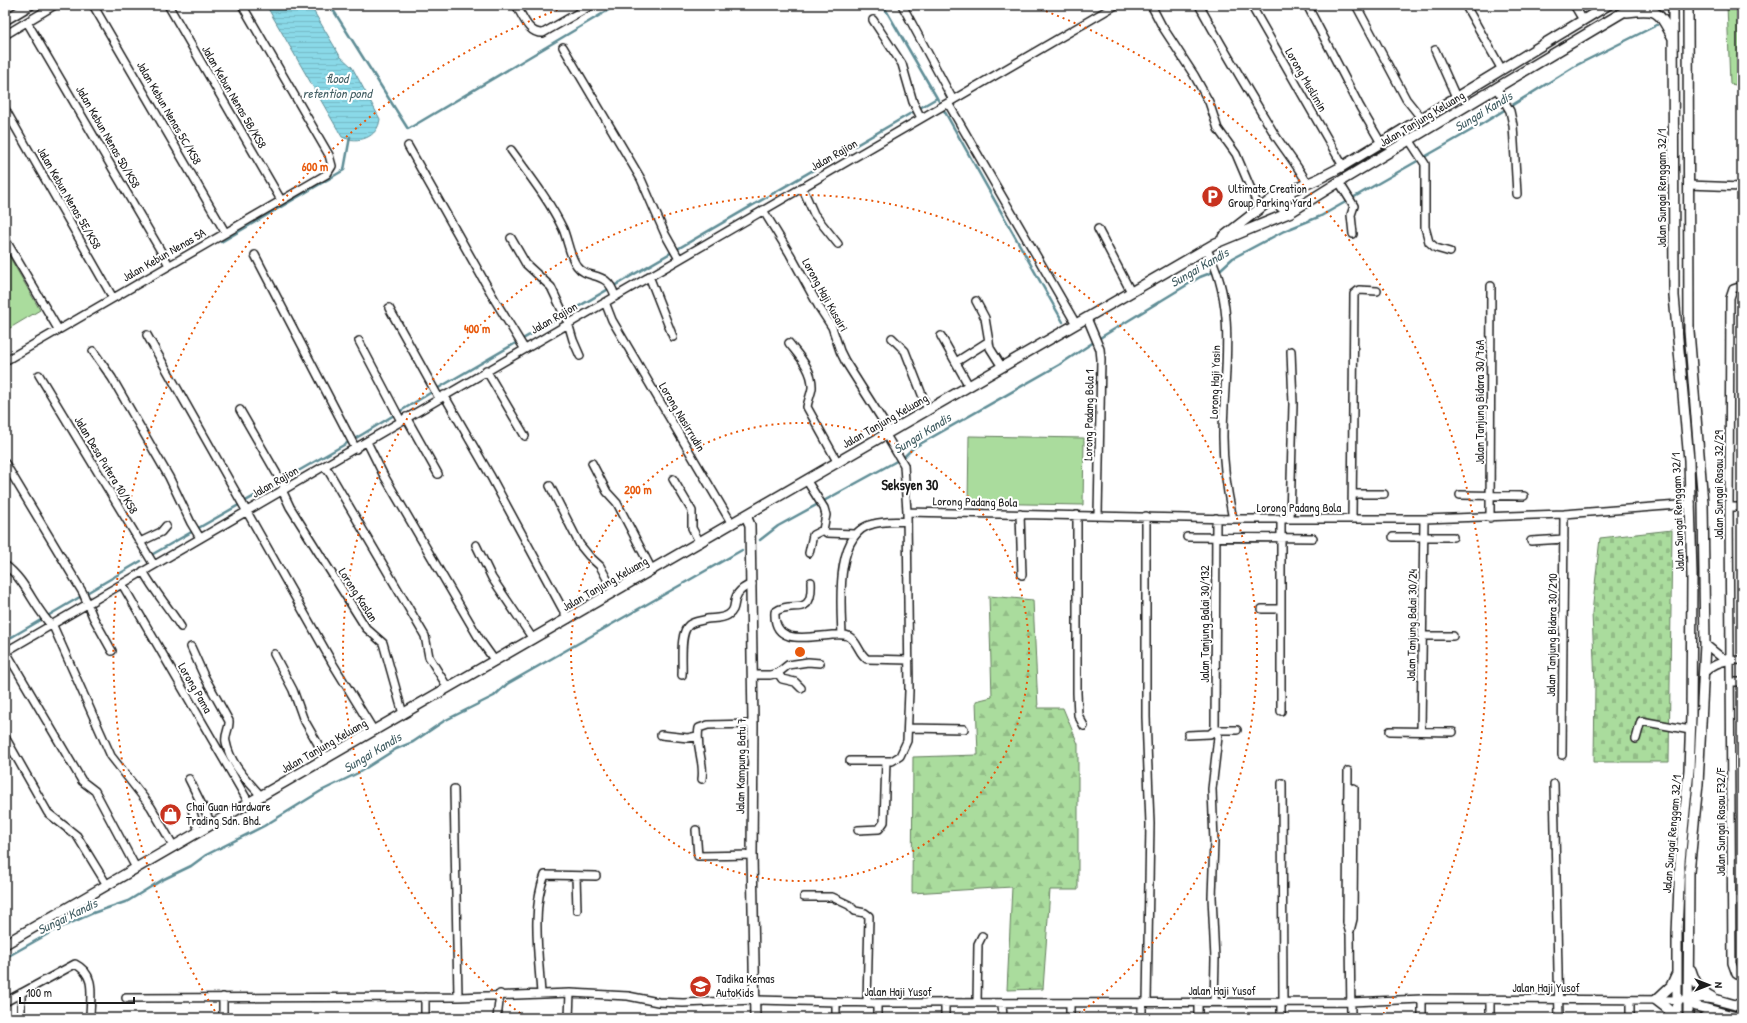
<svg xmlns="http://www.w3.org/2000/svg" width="1747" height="1023" font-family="'Patrick Hand',sans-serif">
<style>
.forest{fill:url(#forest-firs);stroke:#637c5c}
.cemetery{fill:url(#cemetery-stones);stroke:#637c5c}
.park{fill:#aadc9d;stroke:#637c5c}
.water{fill:url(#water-rules);stroke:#5e8d96}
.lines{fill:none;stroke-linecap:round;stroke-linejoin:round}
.stream{stroke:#5e8d96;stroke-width:2.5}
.street-casing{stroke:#1c1c1c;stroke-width:10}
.secondary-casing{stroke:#1c1c1c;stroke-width:12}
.street{stroke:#fff;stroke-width:7}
.secondary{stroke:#fff;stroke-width:9}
.ring{fill:none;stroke:#e8590c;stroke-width:2;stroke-dasharray:2 4}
.labels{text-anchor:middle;stroke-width:4;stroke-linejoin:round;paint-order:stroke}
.street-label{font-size:12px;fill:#1c1c1c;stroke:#fff}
.poi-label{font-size:12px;fill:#1c1c1c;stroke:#fff;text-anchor:start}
.water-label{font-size:13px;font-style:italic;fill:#425e63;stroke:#fff}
.quarter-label{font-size:14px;font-weight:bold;fill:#1c1c1c;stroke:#fff}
.centre{fill:#e8590c;stroke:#fff;stroke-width:2}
.ring-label{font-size:12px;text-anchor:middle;font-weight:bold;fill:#e8590c;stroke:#fff;stroke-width:4;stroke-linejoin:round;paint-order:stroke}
</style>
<defs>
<pattern id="forest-firs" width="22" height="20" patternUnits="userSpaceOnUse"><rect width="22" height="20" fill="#aadc9d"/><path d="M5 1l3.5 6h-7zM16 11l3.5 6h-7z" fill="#92bc87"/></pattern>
<pattern id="cemetery-stones" width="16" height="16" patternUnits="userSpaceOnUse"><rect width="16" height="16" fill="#aadc9d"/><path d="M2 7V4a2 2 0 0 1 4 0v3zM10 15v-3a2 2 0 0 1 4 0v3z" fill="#92bc87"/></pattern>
<pattern id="water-rules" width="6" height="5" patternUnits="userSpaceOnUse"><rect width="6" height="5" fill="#8ad9e8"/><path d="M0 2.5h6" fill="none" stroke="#76bac6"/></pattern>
</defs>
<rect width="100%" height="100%" fill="#fff"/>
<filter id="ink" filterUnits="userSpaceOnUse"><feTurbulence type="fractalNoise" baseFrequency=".025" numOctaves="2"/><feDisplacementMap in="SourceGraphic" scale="8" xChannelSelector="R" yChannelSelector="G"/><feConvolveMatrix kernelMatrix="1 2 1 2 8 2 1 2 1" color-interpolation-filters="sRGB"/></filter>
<g filter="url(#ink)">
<path class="forest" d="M989 596 1033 600 1038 708H1063L1078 744V890H1050L1043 989 1007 990 1012 887 912 893 913 757 978 755 976 701 992 697Z"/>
<path class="cemetery" d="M1672 530 1669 762H1594L1595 685 1592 613 1600 538Z"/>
<path class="park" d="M1727 5H1742V86L1730 84Z
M5 249 40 310 5 331Z
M969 436 1084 438 1083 505 968 503Z"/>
<path class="water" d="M266 5H310L340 56 352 67 380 119C378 138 358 144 342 137Z"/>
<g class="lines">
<path class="stream" d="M330 5 408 129 617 5
M937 98 1063 322
M221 242 344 170 350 137
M760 540 778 526 893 463 905 456 913 448 1059 365 1103 336 1200 277 1221 269 1233 258 1284 231 1321 216 1477 127 1577 65 1657 25
M153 554 363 434 435 390 937 98 883 5
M5 641 141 561
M5 958 55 930 93 913 128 901 162 880 191 866 206 855 264 826 321 791 358 773 396 749 413 742 444 721 494 696 507 684 742 550"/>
<defs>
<path id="street" d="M93 5 225 232
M168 5 281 200
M516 5C523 16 528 34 543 33L592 5
M902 5 953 100
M1151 5 1162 26 1194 75 1209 102 1218 129 1236 154 1259 208
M1199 5C1223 49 1249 92 1275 135 1286 152 1298 166 1307 183
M1251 5 1343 166
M1307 5 1360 107 1381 143
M1356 5 1406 99 1422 119
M1574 5 1583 20
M1467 8 1501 68
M873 20 902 64 913 102 921 118
M27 22 169 265
M5 35 55 5
M563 47 641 179 665 234 679 259
M1435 50 1456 97
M1497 89 1510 111 1513 125 1517 194
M948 103 1076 324
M5 109 113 298
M1410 141 1425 164V227L1429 242 1436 248 1450 252
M408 146 496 302 524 348
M511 150C529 175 549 200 563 229 568 241 569 255 577 266 588 281 607 269 615 296
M1339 182 1354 206 1351 215 1353 234
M1688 185 1742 187
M802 187 814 214 838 244
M763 210 790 254 819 307 832 327 840 351 845 361 890 432
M1098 229 1131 292
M511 238 526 264 551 287 568 323 573 340 580 356
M5 239 58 329
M1206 248C1239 307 1223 374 1223 437 1223 465 1227 491 1233 519
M255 255 356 449
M649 276 673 337
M1742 286 1733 289 1730 298 1729 507 1732 963 1736 974 1742 978
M976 301 985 318 990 348 1002 367
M605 302 612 320 732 524
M389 308 439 398
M1087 318 1100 349 1101 359 1098 515
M147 335 333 664 374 731
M941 336 969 386
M892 338 905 351 928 410
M359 341 401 421
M789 343C799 356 813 370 812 388 811 395 808 400 807 407L838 463
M93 351 112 378 169 477 191 523 200 538
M5 361 327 174 332 166 329 155 242 5
M956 362 989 341
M486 370 525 436
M39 375 154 565
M444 395 490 475 568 619
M240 410 285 488
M406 417 438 474
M367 442 383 474 480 640 495 661
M5 463 83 593 93 617 112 651
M592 463 607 492 617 503 652 570
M324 466 329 472 425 636 429 657 448 688
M673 479 692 511V528L700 543
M807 481 824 508 826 515 823 530 827 533 855 534
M550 486 580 545 589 556 600 566 614 592
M282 490 290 507 366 628 383 643 403 714
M1353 494H1384
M1460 495 1524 496
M1729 507H1742
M907 512 1233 519H1424L1564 514 1691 504
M1020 514 1022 575
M1077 515V693L1078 715 1084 726
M1146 516V717L1150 824 1147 1002
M1490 518 1491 286
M1290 519 1293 404 1291 351
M1352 519 1354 294 1359 290 1377 291
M1187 537 1313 538
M1393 537H1453
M1531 541 1564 539
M140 542 161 532 166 526
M476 545 492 578 533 639
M809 553 813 535 823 530
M5 565C27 581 34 609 54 628L111 756 151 807 174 847
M143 571C154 591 169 608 181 627
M811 582C813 620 792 599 775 612 773 646 808 637 832 635 837 635 843 634 848 636 858 641 858 653 867 659L908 660
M122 584 249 803
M1262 609H1281
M842 635C841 606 834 532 873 524 883 521 896 522 907 521
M1422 636H1453
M1705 644 1721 657 1729 659
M191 647 204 676 229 721C230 728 224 735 226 742 230 764 247 780 261 796
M5 650 82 781 95 791 136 868
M5 652 1116 5
M274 654 293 690 303 718 326 758
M778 673 782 679 795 682 801 688
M1704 673C1715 662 1726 660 1742 660
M682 675C683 663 679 633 689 625 694 621 701 621 707 619 713 618 722 619 728 615 741 607 726 594 752 584
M753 675H770L778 673 788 665 808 662 820 663
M1731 682H1742
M1281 711V519
M908 728 964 729
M1390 731 1453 732
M1421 731 1424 519
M661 735 688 738 697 736
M1188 735 1210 734 1215 730H1237
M5 737 48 813 77 836 107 885
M1636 739 1641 721 1690 730
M1562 755 1564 514
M850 761H892L900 756 907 741 909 691 907 512 904 465 886 435
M1348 771 1347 923 1350 934 1351 1018
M189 779 200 801
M702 779C705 761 695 748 699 728L708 725 753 724
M1282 783 1283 1002
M1554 784 1559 1018
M454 789 458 997
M696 830 698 856 752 855
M858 830 879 829 884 822 886 761
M199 832 192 810 200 801 212 825
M576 876 577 910
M804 897H832L849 905 855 911 865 913 869 916 867 1003
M1350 931 1353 919 1354 788
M541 994C539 958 531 908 545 875L596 876
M126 998 458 997 570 993 628 996 658 1002 683 1003 755 1000 877 1003 1351 1002 1422 999 1688 1000
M1490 999V1018
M1630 1000V1018
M5 1002 75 964C97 975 90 996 90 1018
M977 1002 978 944 982 936
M1142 1002V1018
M1214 1002 1215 959 1212 897 1214 842 1212 789 1218 737 1215 730 1216 518
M1281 1002V1018
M877 1003V1018
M1002 1003 1003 1018
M1070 1003V1018
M21 1018V993
M223 1018V997
M425 1018V997
M497 1018 500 994
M569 1018 570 993
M836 1018V1003
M945 1018V1002
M1198 1018V1002
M1422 1018V999"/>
<path id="secondary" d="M1673 5 1674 296 1689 460 1692 576 1691 716 1689 770 1680 861 1677 934V1018
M1688 5 1689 331 1703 503 1705 644 1698 784 1689 872 1688 1018
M1627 12C1659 8 1658 11 1673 38
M5 20 30 5
M1290 195 1280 201V206L1285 210 1294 207
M1223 237 1272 199 1318 179 1343 166 1608 5
M746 516 750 525 753 724 752 855 755 1018
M5 944 1216 243 1291 212 1339 182 1635 5
M1691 970C1695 983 1700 991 1712 997
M1688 1000 1696 1006 1740 1018
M1688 1000C1704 993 1726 1003 1742 1007
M1671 1018 1669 1010 1656 1000 1671 986 1676 975
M1703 1018 1709 1014 1718 1013"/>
</defs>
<use href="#street" class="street-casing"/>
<use href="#secondary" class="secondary-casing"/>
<use href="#street" class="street"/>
<use href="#secondary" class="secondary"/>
</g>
</g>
<g class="ring">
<circle cx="800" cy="652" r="229"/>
<path d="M525 1017A457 457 0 1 1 1075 1017"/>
<path d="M218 1016A686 686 0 0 1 571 5M1029 5A686 686 0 0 1 1382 1016"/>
</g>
<defs>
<symbol id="parking-disc" viewBox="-11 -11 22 22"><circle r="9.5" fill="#c8321e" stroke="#fff"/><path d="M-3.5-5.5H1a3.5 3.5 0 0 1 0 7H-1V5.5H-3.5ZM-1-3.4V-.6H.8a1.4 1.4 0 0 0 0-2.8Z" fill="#fff"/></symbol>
<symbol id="shop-disc" viewBox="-11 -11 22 22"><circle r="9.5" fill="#c8321e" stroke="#fff"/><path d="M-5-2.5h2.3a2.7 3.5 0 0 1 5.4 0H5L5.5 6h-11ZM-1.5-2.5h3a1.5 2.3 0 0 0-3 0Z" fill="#fff"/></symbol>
<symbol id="school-disc" viewBox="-11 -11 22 22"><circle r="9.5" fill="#c8321e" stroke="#fff"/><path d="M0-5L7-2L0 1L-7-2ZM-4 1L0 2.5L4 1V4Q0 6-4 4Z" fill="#fff"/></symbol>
</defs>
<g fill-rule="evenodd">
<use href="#parking-disc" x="1200" y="184" width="25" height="25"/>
<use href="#shop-disc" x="158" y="802" width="25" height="25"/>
<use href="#school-disc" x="688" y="974" width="25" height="25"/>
</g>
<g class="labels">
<g class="street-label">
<text transform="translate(1306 80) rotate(60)" y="4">Lorong Muslimin</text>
<text transform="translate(234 97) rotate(60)" y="4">Jalan Kebun Nenas 5B/KS8</text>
<text transform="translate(169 113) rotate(60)" y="4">Jalan Kebun Nenas 5C/KS8</text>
<text transform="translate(1422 119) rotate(-31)" y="4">Jalan Tanjung Keluang</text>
<text transform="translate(108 137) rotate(60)" y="4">Jalan Kebun Nenas 5D/KS8</text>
<text transform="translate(834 155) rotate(-30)" y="4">Jalan Rajion</text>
<text transform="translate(1662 188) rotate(-90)" y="4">Jalan Sungai Renggam 32/1</text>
<text transform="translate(69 198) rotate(60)" y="4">Jalan Kebun Nenas 5E/KS8</text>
<text transform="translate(164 255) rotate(-30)" y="4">Jalan Kebun Nenas 5A</text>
<text transform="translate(825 295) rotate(61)" y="4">Lorong Haji Kusairi</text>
<text transform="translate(554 318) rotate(-30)" y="4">Jalan Rajion</text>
<text transform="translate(1215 382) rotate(-88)" y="4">Lorong Haji Yasin</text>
<text transform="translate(1480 402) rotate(-90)" y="4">Jalan Tanjung Bidara 30/76A</text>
<text transform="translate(1089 415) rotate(-89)" y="4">Lorong Padang Bola 1</text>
<text transform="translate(682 417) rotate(59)" y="4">Lorong Nasirrudin</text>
<text transform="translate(885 421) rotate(-30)" y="4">Jalan Tanjung Keluang</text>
<text transform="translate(106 465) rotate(59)" y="4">Jalan Desa Putera 10/KS8</text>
<text transform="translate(275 482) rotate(-30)" y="4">Jalan Rajion</text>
<text transform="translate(1719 485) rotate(-90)" y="4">Jalan Sungai Rasau 32/29</text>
<text transform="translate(975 502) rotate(1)" y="4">Lorong Padang Bola</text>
<text x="1299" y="512">Lorong Padang Bola</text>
<text transform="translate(1678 512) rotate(-92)" y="4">Jalan Sungai Renggam 32/1</text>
<text transform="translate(605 584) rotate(-30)" y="4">Jalan Tanjung Keluang</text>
<text transform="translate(358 595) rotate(57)" y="4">Lorong Kaslan</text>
<text transform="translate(1205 624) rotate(-90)" y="4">Jalan Tanjung Balai 30/132</text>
<text transform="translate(1412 625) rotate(-89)" y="4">Jalan Tanjung Balai 30/24</text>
<text transform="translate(1552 635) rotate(-89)" y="4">Jalan Tanjung Bidara 30/210</text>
<text transform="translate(195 688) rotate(60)" y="4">Lorong Pama</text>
<text transform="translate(324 746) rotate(-30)" y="4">Jalan Tanjung Keluang</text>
<text transform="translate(741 766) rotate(-89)" y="4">Jalan Kampung Batu 7</text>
<text transform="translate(1721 822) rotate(-90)" y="4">Jalan Sungai Rasau F32/F</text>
<text transform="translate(1672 834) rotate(-85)" y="4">Jalan Sungai Renggam 32/1</text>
<text x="1546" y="992">Jalan Haji Yusof</text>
<text x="1222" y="995">Jalan Haji Yusof</text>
<text x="898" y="996">Jalan Haji Yusof</text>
</g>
<g class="poi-label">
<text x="1228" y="193">Ultimate Creation<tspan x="1228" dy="14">Group Parking Yard</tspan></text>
<text x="186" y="811">Chai Guan Hardware<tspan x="186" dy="14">Trading Sdn. Bhd.</tspan></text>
<text x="716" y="983">Tadika Kemas<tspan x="716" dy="14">AutoKids</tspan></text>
</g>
<g class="water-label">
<text x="337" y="83">flood<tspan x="337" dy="15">retention pond</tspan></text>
<text transform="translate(1483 111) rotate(-31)" y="5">Sungai Kandis</text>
<text transform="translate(1199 267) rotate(-30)" y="5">Sungai Kandis</text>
<text transform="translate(922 433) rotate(-32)" y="5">Sungai Kandis</text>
<text transform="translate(372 752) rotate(-31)" y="5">Sungai Kandis</text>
<text transform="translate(67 916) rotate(-26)" y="5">Sungai Kandis</text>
</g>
<g class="quarter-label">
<text x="910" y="490">Seksyen 30</text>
</g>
</g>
<circle cx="800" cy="652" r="6" class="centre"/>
<g class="ring-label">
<text x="315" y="171">600 m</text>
<text x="477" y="333">400 m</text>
<text x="638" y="494">200 m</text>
</g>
<rect width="1747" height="1023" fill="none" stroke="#fff" stroke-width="20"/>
<rect x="10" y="10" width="1727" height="1003" fill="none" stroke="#1c1c1c" stroke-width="1.5" filter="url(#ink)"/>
<g transform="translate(1709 985) rotate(90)" stroke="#ffffff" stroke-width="3" paint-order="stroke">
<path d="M0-3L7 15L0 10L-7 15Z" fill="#1c1c1c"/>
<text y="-6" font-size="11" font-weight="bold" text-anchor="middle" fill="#1c1c1c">N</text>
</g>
<path d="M20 997v6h114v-6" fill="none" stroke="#1c1c1c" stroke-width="2"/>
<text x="26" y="997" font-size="12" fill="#1c1c1c" stroke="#ffffff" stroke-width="3" paint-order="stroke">100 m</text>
</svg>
